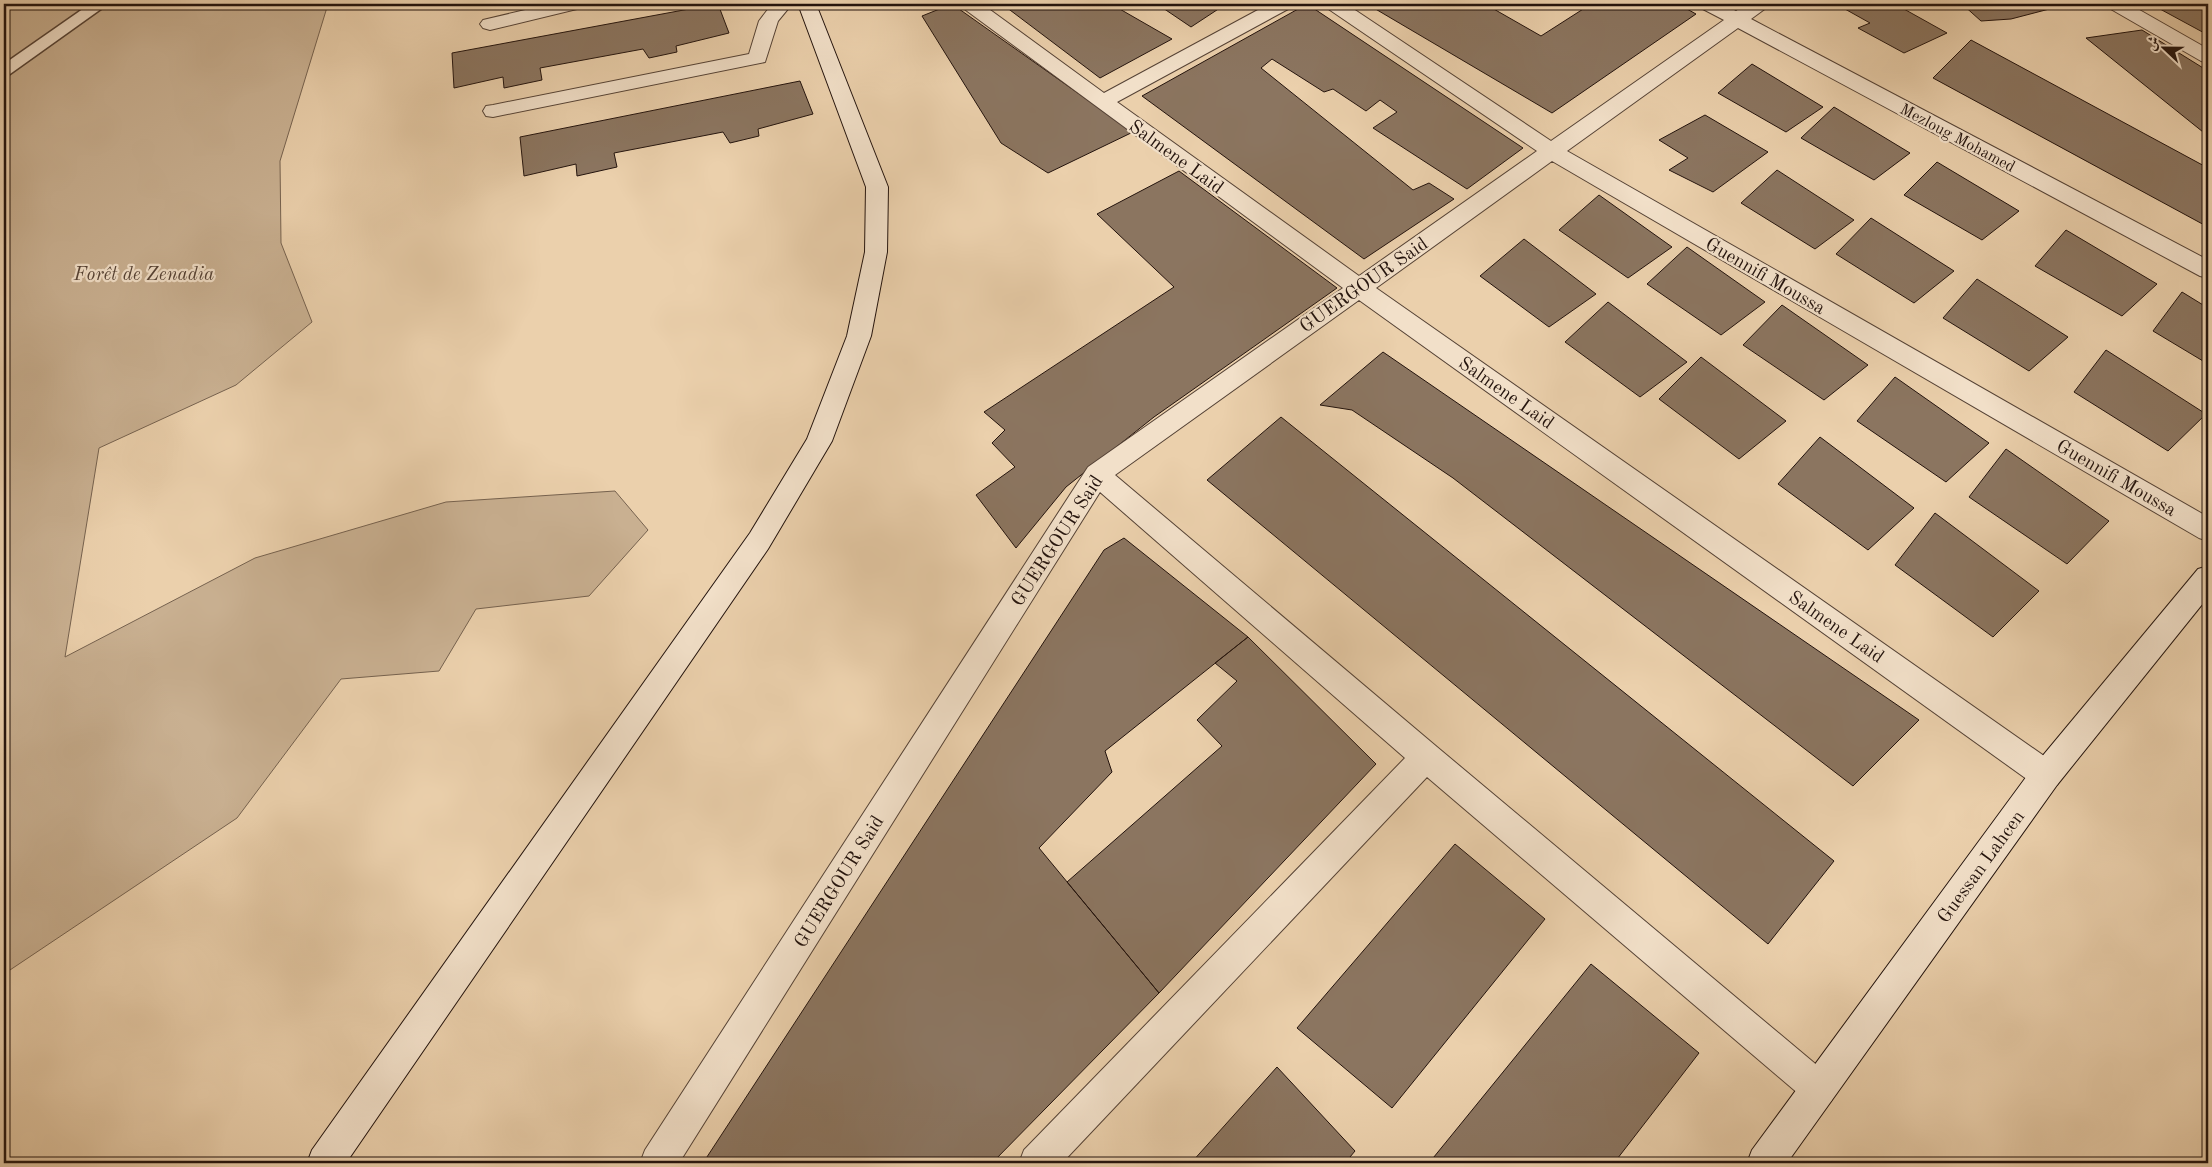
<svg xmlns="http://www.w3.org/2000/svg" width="2212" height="1167" font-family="'Old Standard TT',Amiri,serif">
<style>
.green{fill:#c9b091;stroke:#76624f}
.building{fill:#8b7560;stroke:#23130d}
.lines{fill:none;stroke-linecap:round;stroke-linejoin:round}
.lane-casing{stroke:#554235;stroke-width:3}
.street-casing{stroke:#554235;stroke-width:2}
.secondary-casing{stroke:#23130d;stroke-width:2}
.lane{fill:#f2e0c9;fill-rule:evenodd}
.street{fill:#f2e0c9;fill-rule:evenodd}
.secondary{fill:#f2e0c9;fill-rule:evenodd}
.labels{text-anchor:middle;stroke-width:4.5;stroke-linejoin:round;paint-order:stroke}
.far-street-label{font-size:16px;fill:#23130d;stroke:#f2e0c9}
.street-label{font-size:19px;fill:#23130d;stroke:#f2e0c9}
.park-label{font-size:19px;font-style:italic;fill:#554235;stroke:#f2e0c9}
</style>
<rect width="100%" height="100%" fill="#ebd0ac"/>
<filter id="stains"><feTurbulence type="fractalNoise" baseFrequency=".004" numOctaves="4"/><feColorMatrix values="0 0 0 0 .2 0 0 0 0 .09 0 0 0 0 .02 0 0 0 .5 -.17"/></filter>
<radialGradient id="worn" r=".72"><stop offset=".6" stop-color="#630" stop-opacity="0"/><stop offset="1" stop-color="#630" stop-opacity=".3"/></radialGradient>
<path class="green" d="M4 4H328L280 161 281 243 312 322 236 385 99 448 65 657 255 558 446 502 615 491 648 530 589 596 476 609 439 671 341 679 237 818 4 974Z"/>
<path class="building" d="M716 4H718L729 33 676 46 677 52 649 58 643 49 540 68 542 80 504 88 503 77 454 88 452 53Z
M952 4 1133 132 1048 173 1001 143 922 16Z
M1002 4H1111L1172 39 1100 78Z
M1157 4H1226L1191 27Z
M1307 4 1523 148 1467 189 1373 128 1397 112 1380 100 1366 111 1333 89 1324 92 1272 59 1261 68 1413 190 1429 183 1454 199 1364 259 1142 96Z
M1367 4H1485L1541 36 1591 4H1678L1696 14 1552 113Z
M1836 4H1895L1947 33 1904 53 1858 28 1870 23Z
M1962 4H2053L2057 7 2011 19 1981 21Z
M2175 4H2208V35L2160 9Z
M2142 30 2208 71V136L2086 38Z
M1971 40 2208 168V227L1933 78Z
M1752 64 1823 107 1786 132 1718 93Z
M800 81 813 114 758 129 759 136 730 143 723 132 614 153 617 167 577 176 576 164 524 176 520 137Z
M1834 107 1910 153 1874 180 1801 138Z
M1705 115 1768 152 1713 192 1669 170 1688 158 1659 140Z
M1937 162 2019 211 1982 240 1904 195Z
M1777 170 1854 220 1815 249 1741 203Z
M1179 171 1337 288 1154 417 1066 487 1016 548 976 495 1015 467 992 443 1005 430 984 412 1174 287 1097 214Z
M1599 195 1672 247 1628 278 1559 230Z
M1871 218 1954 271 1914 303 1836 254Z
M2066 230 2157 284 2122 316 2035 266Z
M1524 239 1596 294 1549 327 1480 276Z
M1687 247 1765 302 1721 335 1647 284Z
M1977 279 2068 337 2029 371 1943 318Z
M2182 292 2208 308V364L2153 331Z
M1608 302 1687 362 1640 397 1565 342Z
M1782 305 1868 365 1824 400 1743 345Z
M2106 350 2206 414 2168 451 2074 392Z
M1383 352 1919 720 1853 786 1453 478 1352 410 1320 405Z
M1701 357 1786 421 1739 459 1659 399Z
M1895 377 1989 443 1946 482 1857 421Z
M1281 417 1834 861 1768 944 1207 480Z
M1820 437 1914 508 1868 550 1778 484Z
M2006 449 2109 521 2067 564 1969 497Z
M1935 513 2039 591 1993 637 1895 565Z
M1124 538 1248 637 1105 751 1112 772 1039 848 1159 993 992 1163H703L1104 550Z
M1248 637 1376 764 1159 993 1067 882 1222 746 1197 720 1237 681 1215 663Z
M1455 844 1545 919 1392 1108 1297 1028Z
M1591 964 1699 1053 1614 1163H1429Z
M1277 1067 1355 1151 1345 1163H1191Z"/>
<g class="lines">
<defs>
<path id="lane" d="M90 4H108L10 74 4 76V64Z"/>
<path id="street" d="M551 4H583L581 8 490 30 483 28 480 24 483 20Z
M772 4H792L778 21 765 62 493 117 486 116 483 111 486 106 493 105 749 54 759 21Z
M961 4H982L1104 93 1269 4H1292L1290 8 1117 102 1359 276 1537 151 1327 8 1325 4H1346L1551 141 1724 20 1701 8 1699 4H1722L1736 11 1747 4H1768L1766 8 1751 19 2208 260V278L2200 276 1738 28 1567 151 2208 517V541L2199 538 1552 161 1376 288 2057 765 2061 775 2057 785 2046 789 2035 785 1359 300 1115 475 1437 747 1831 1077 1837 1089 1831 1101 1819 1107 1807 1101 1427 777 1062 1163H1019L1024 1150 1405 758 1100 492 679 1163H640L645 1150 1088 467 1343 288 963 8Z
M2107 4H2129L2208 49V63L2201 61 2109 8Z"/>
<path id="secondary" d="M798 4H816L888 187 887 252 871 336 832 441 768 549 346 1163H307L312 1150 750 533 807 439 847 336 865 252 866 187Z
M2208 566V597L2057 785 1787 1163H1747L1752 1150 2035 765 2198 569Z"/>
</defs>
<use href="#lane" class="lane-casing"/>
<use href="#street" class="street-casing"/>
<use href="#secondary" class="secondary-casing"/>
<use href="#lane" class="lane"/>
<use href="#street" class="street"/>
<use href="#secondary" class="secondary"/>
</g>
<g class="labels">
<g class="far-street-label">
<text transform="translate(1958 137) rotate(28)" y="6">Mezloug Mohamed</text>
</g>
<g class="street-label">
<text transform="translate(1177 156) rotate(36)" y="7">Salmene Laid</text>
<text transform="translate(1766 275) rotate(30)" y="7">Guennifi Moussa</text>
<text transform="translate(1363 284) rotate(-35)" y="7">GUERGOUR Said</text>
<text transform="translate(1507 392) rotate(35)" y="7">Salmene Laid</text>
<text transform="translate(2117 477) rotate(30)" y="7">Guennifi Moussa</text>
<text transform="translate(1056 540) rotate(-57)" y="7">GUERGOUR Said</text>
<text transform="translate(1837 626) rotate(35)" y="7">Salmene Laid</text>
<text transform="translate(1980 866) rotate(-54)" y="7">Guessan Lahcen</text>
<text transform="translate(838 881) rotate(-58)" y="7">GUERGOUR Said</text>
</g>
<g class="park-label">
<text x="144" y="280">Forêt de Zenadia</text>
</g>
</g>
<rect width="2212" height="1167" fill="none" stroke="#ebd0ac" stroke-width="20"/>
<rect x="5" y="5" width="2202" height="1157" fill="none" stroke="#23130d" stroke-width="2.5"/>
<rect x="10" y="10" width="2192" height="1147" fill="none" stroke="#23130d"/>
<g transform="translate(2164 48) rotate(292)" stroke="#f2e0c9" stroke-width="4" paint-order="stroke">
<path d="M0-4L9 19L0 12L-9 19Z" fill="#23130d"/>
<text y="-8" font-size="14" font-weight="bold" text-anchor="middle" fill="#23130d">ش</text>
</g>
<rect width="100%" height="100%" filter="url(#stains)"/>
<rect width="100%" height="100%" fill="url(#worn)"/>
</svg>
